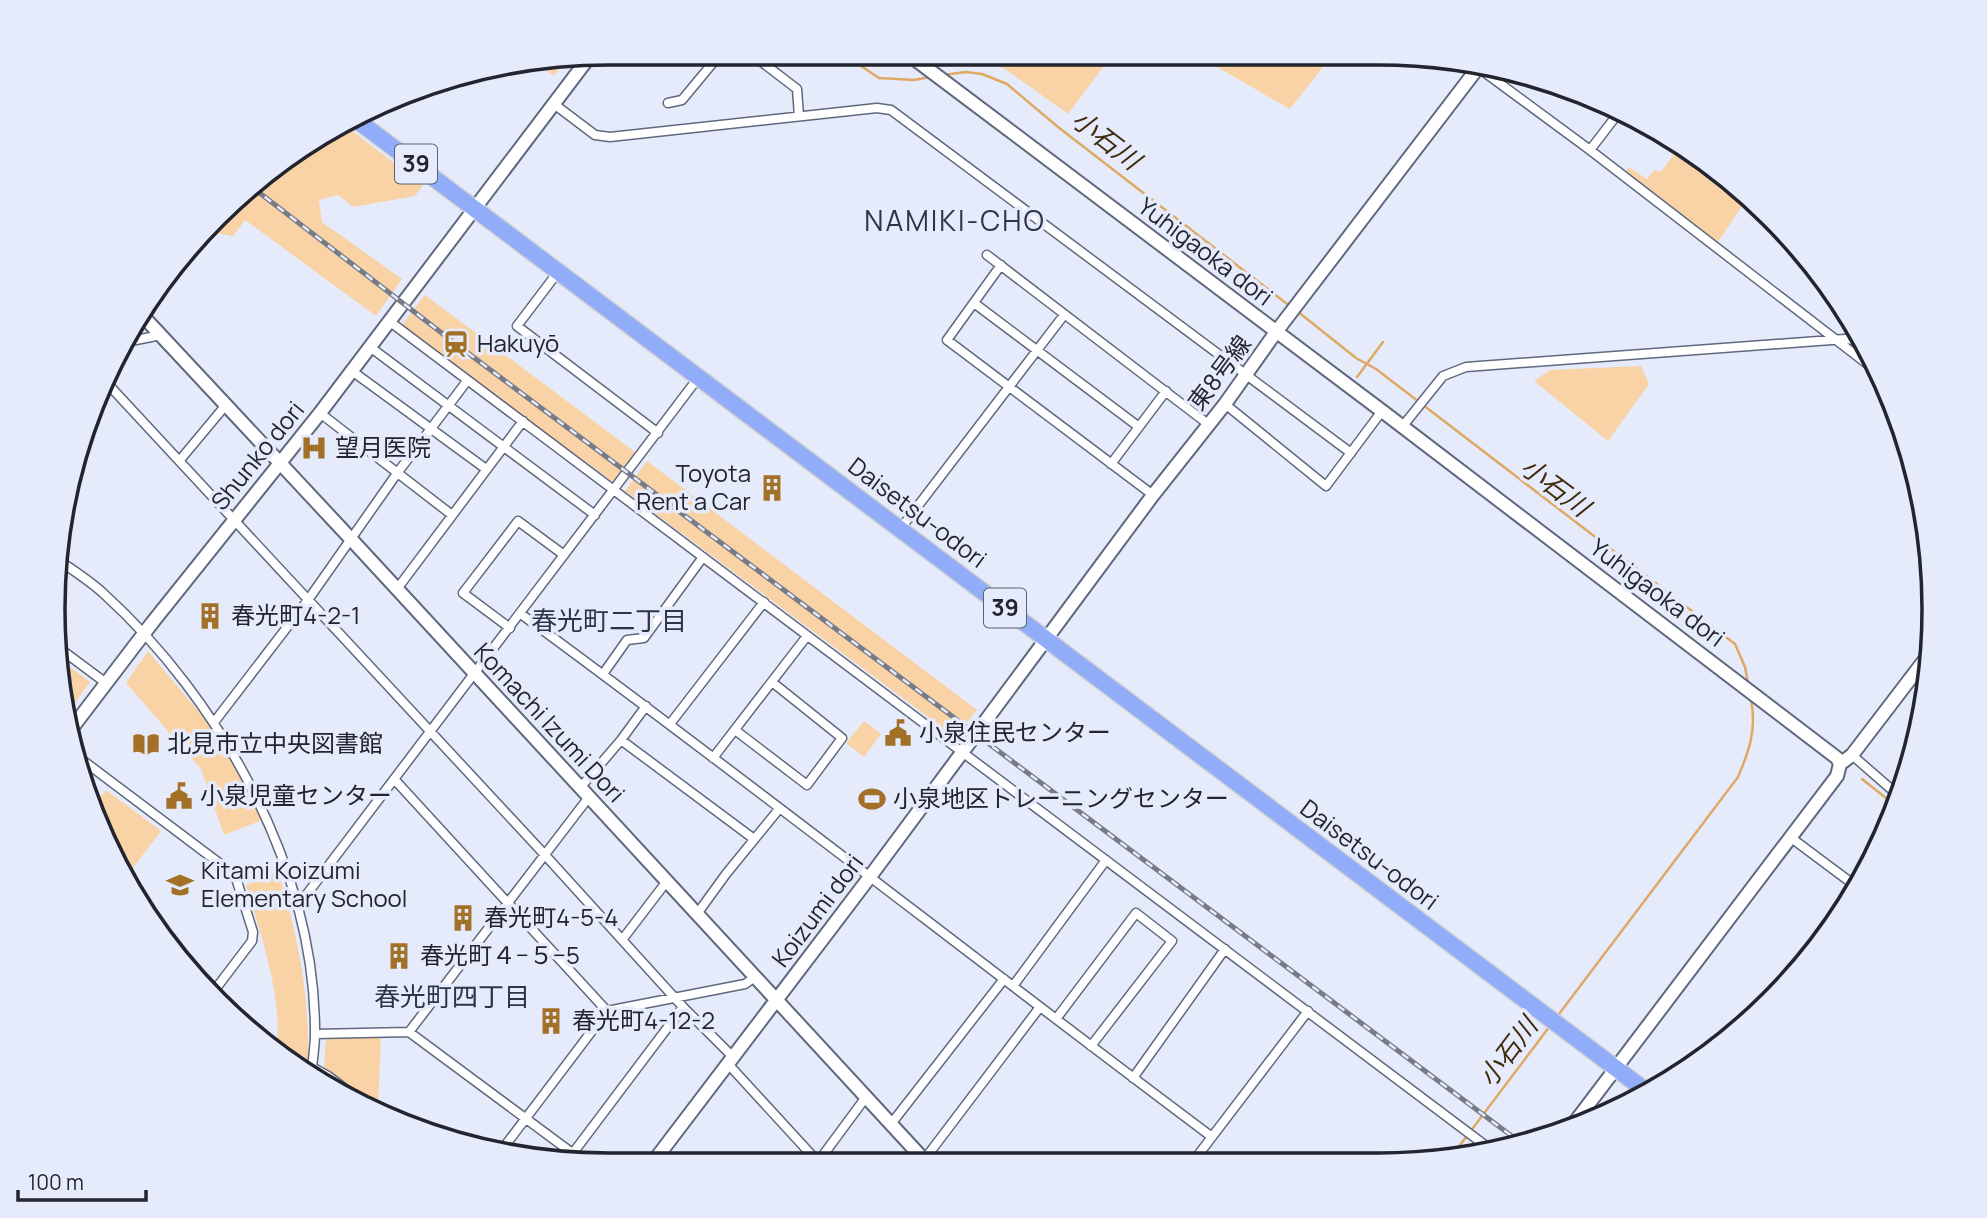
<svg xmlns="http://www.w3.org/2000/svg" width="1987" height="1218" font-family="Manrope,'Noto Sans JP',sans-serif">
<style>
.green{fill:#f9d3a6}
.lines{fill:none;stroke-linecap:round;stroke-linejoin:round}
.stream{stroke:#dfa965;stroke-width:2.5}
.street-casing{stroke:#5f687e;stroke-width:11}
.secondary-casing{stroke:#5f687e;stroke-width:16}
.highway-casing{stroke:#cecfd1;stroke-width:19}
.street{stroke:#fff;stroke-width:8}
.secondary{stroke:#fff;stroke-width:12}
.highway{stroke:#91acf8;stroke-width:16}
.rail-casing{stroke:#777b88;stroke-width:5}
.rail{stroke:#e5ebfb;stroke-width:2.5;stroke-dasharray:8;stroke-linecap:butt}
.labels{text-anchor:middle;stroke-width:7;stroke-linejoin:round;paint-order:stroke}
.shield{fill:#e5ebfb;stroke:#5c606c;stroke-width:2}
.shield-label{font-size:23px;font-weight:bold;fill:#22252f}
.street-label{font-size:24px;fill:#22252f;stroke:#e5ebfb}
.poi-label{font-size:24px;fill:#22252f;stroke:#e5ebfb;text-anchor:start}
.water-label{font-size:26px;font-style:italic;fill:#412b0d;stroke:#e5ebfb}
.neighbourhood-label{font-size:26px;fill:#2c3447;stroke:#e5ebfb}
.quarter-label{font-size:28px;letter-spacing:2px;fill:#2c3447;stroke:#e5ebfb}
.rim{fill:none;stroke:#22252f;stroke-width:3.5}
</style>
<rect width="100%" height="100%" fill="#e5ebfb"/>
<path class="green" d="M954 54 1099 55 1107 62 1068 114 1005 69 977 58Z
M1198 56 1331 57 1290 109Z
M566 60 554 76 537 64Z
M347 127 423 185 415 196 353 207 338 195 319 200 322 222 402 279 376 316 245 220 233 236 210 232 227 214 234 212 271 167 334 133 338 136Z
M1657 133 1716 167 1748 197 1718 242 1625 172 1629 167 1647 179 1654 170 1661 172 1678 149Z
M425 295 635 452 613 482 401 326Z
M1641 366 1649 384 1608 441 1534 381 1550 370Z
M647 461 977 710 955 737 625 491Z
M148 651 209 724 257 802 260 821 224 835 201 769 126 683Z
M61 660 90 682 69 711Z
M864 721 881 734 864 757 846 743Z
M106 790 161 831 126 877 92 808Z
M278 871C298 936 312 1003 307 1072L275 1053C286 1006 260 932 246 885Z
M326 1038H381L378 1108 324 1067Z"/>
<g class="lines">
<path class="stream" d="M843 54 879 78 914 80 930 77
M943 75 966 72 982 74 1007 84 1058 127 1291 307
M1297 311 1356 358 1376 369 1735 644 1745 667 1748 683
M1357 377 1383 342
M1862 779 1896 806
M1556 1018 1738 777C1749 751 1757 729 1751 700
M1451 1157 1550 1026"/>
<defs>
<path id="street" d="M750 53 797 89 799 116
M1472 63 1590 150 1879 373
M668 103 682 100 721 53
M554 104 595 135 610 137 877 108 891 110 1351 453
M1590 150 1620 111
M987 255 1208 424
M1001 265 947 340 1153 495
M558 272 517 326 658 433
M974 303 1139 427
M389 321 1490 1149
M126 342 161 335
M370 347 595 515
M352 371 486 469
M106 382 545 855 683 1007 567 1161
M1225 404 1326 486 1382 411
M320 413 452 515
M1402 427 1443 376 1466 367 1845 339 1865 341
M180 460 225 406
M1111 464 1166 391
M901 528 1064 315
M60 561C74 571 90 581 103 593 221 700 315 869 315 1032 315 1046 313 1060 311 1074
M397 589 523 421
M521 614C754 785 981 964 1212 1137
M510 628 463 593 518 521 564 555
M59 648 106 683
M603 674 627 640 644 638 703 557
M215 721 308 600 398 472 467 381
M670 724 764 602
M735 730 807 785 842 738 772 682
M621 740 754 839
M1852 755 1899 796
M77 756 235 875 253 932 252 941 214 991
M713 758 807 636
M394 779 607 1011
M580 788 621 740 646 706
M1790 837 1857 887
M296 902 307 894 698 378
M697 914 726 874 779 809
M622 940 667 881
M1013 986 1106 860
M683 1007 734 1058
M1056 1019 1136 913 1172 941 1091 1046
M409 1032 589 797
M315 1034 409 1032 583 1161
M729 1065 818 1162
M312 1067 328 1076 373 1110
M1133 1078 1225 949
M891 1124 1004 979
M501 1151 607 1011 745 984 755 977
M924 1160 1040 1007
M818 1162 866 1097
M1192 1163 1308 1011"/>
<path id="secondary" d="M908 54 1382 411 1837 758 1840 764 1837 776 1569 1130
M140 313 350 538 926 1162
M72 728 152 623 320 413 590 56
M1840 764 1852 755 1933 649
M654 1161 869 878 1153 495 1225 404 1276 332 1480 65"/>
<path id="highway" d="M358 121 1650 1094"/>
</defs>
<use href="#street" class="street-casing"/>
<use href="#secondary" class="secondary-casing"/>
<use href="#highway" class="highway-casing"/>
<use href="#street" class="street"/>
<use href="#secondary" class="secondary"/>
<use href="#highway" class="highway"/>
<defs>
<path id="rail" d="M252 187 456 344 1521 1143"/>
</defs>
<use href="#rail" class="rail-casing"/>
<use href="#rail" class="rail"/>
</g>
<defs>
<symbol id="station-bare" viewBox="-9 -9 18 18"><path d="M-3-6H3Q5-6 5-4V2Q5 4 3 4L4.5 6H3L1.5 4h-3L-3 6H-4.5L-3 4Q-5 4-5 2V-4Q-5-6-3-6ZM-3.5-4v3h7v-3ZM-3.5 1v1.5H-2V1ZM2 1v1.5H3.5V1Z" fill="#a37027" stroke="#e5ebfb" stroke-width="2.5" paint-order="stroke"/></symbol>
<symbol id="hospital-bare" viewBox="-9 -9 18 18"><path d="M-5-5h3v3.5h4V-5h3V5h-3V1.5h-4V5h-3Z" fill="#a37027" stroke="#e5ebfb" stroke-width="2.5" paint-order="stroke"/></symbol>
<symbol id="building-bare" viewBox="-9 -9 18 18"><path d="M-4-6H4V6H1V3H-1V6H-4ZM-2.5-4.3h1.7v1.8h-1.7ZM.8-4.3h1.7v1.8H.8ZM-2.5-1h1.7V.8h-1.7ZM.8-1h1.7V.8H.8Z" fill="#a37027" stroke="#e5ebfb" stroke-width="2.5" paint-order="stroke"/></symbol>
<symbol id="civic-bare" viewBox="-9 -9 18 18"><path d="M-.6-6.5H3V-4.5H.6V-3L4-1V1h2V6H-6V1h2V-1L-.6-3ZM-1.2 2.5V6h2.4V2.5Z" fill="#a37027" stroke="#e5ebfb" stroke-width="2.5" paint-order="stroke"/></symbol>
<symbol id="library-bare" viewBox="-9 -9 18 18"><path d="M-6-4Q-3-5.5-.7-3.5V5Q-3 3-6 4ZM6-4Q3-5.5 .7-3.5V5Q3 3 6 4Z" fill="#a37027" stroke="#e5ebfb" stroke-width="2.5" paint-order="stroke"/></symbol>
<symbol id="stadium-bare" viewBox="-9 -9 18 18"><path d="M0-5a6.5 5 0 1 0 0 10a6.5 5 0 1 0 0-10ZM-3.5-1.8h7v3.6h-7Z" fill="#a37027" stroke="#e5ebfb" stroke-width="2.5" paint-order="stroke"/></symbol>
<symbol id="school-bare" viewBox="-9 -9 18 18"><path d="M0-5L7-2L0 1L-7-2ZM-4 1L0 2.5L4 1V4Q0 6-4 4Z" fill="#a37027" stroke="#e5ebfb" stroke-width="2.5" paint-order="stroke"/></symbol>
</defs>
<g fill-rule="evenodd">
<use href="#station-bare" x="437" y="325" width="38" height="38"/>
<use href="#hospital-bare" x="295" y="429" width="38" height="38"/>
<use href="#building-bare" x="753" y="469" width="38" height="38"/>
<use href="#building-bare" x="191" y="597" width="38" height="38"/>
<use href="#civic-bare" x="879" y="714" width="38" height="38"/>
<use href="#library-bare" x="127" y="725" width="38" height="38"/>
<use href="#civic-bare" x="160" y="777" width="38" height="38"/>
<use href="#stadium-bare" x="853" y="780" width="38" height="38"/>
<use href="#school-bare" x="161" y="866" width="38" height="38"/>
<use href="#building-bare" x="444" y="899" width="38" height="38"/>
<use href="#building-bare" x="380" y="937" width="38" height="38"/>
<use href="#building-bare" x="532" y="1002" width="38" height="38"/>
</g>
<g class="labels">
<g class="shield">
<rect x="395" y="144.5" width="42" height="39" rx="5"/>
<rect x="984" y="588.5" width="42" height="39" rx="5"/>
</g>
<g class="shield-label">
<text x="416" y="172">39</text>
<text x="1005" y="616">39</text>
</g>
<g class="street-label">
<text transform="translate(1205 252) rotate(37)" y="8">Yuhigaoka dori</text>
<text transform="translate(1220 373) rotate(-53)" y="8">東8号線</text>
<text transform="translate(258 456) rotate(-51)" y="8">Shunko dori</text>
<text transform="translate(917 513) rotate(37)" y="8">Daisetsu-odori</text>
<text transform="translate(1657 593) rotate(37)" y="8">Yuhigaoka dori</text>
<text transform="translate(549 723) rotate(47)" y="8">Komachi Izumi Dori</text>
<text transform="translate(1369 855) rotate(37)" y="8">Daisetsu-odori</text>
<text transform="translate(818 911) rotate(-53)" y="8">Koizumi dori</text>
</g>
<g class="poi-label">
<text x="477" y="352">Hakuyō</text>
<text x="335" y="456">望月医院</text>
<text x="751" y="482" text-anchor="end">Toyota<tspan x="751" dy="28">Rent a Car</tspan></text>
<text x="231" y="624">春光町4-2-1</text>
<text x="919" y="741">小泉住民センター</text>
<text x="167" y="752">北見市立中央図書館</text>
<text x="200" y="804">小泉児童センター</text>
<text x="893" y="807">小泉地区トレーニングセンター</text>
<text x="201" y="879">Kitami Koizumi<tspan x="201" dy="28">Elementary School</tspan></text>
<text x="484" y="926">春光町4-5-4</text>
<text x="420" y="964">春光町４−５−5</text>
<text x="572" y="1029">春光町4-12-2</text>
</g>
<g class="water-label">
<text transform="translate(1106 140) rotate(38)" y="9">小石川</text>
<text transform="translate(1555 487) rotate(37)" y="9">小石川</text>
<text transform="translate(1508 1052) rotate(-53)" y="9">小石川</text>
</g>
<g class="neighbourhood-label">
<text x="609" y="630">春光町二丁目</text>
<text x="452" y="1006">春光町四丁目</text>
</g>
<g class="quarter-label">
<text x="955" y="231">NAMIKI-CHO</text>
</g>
</g>
<path d="M0 0H1987V1218H0ZM609 65H1378A544 544 0 0 1 1922 609V609A544 544 0 0 1 1378 1153H609A544 544 0 0 1 65 609V609A544 544 0 0 1 609 65Z" fill="#e5ebfb" fill-rule="evenodd"/>
<path class="rim" d="M609 65H1378A544 544 0 0 1 1922 609V609A544 544 0 0 1 1378 1153H609A544 544 0 0 1 65 609V609A544 544 0 0 1 609 65Z"/>
<path d="M18 1190v10h128v-10" fill="none" stroke="#22252f" stroke-width="3.5"/>
<text x="28" y="1190" font-size="21" fill="#22252f" stroke="#e5ebfb" stroke-width="5" paint-order="stroke">100 m</text>
</svg>
